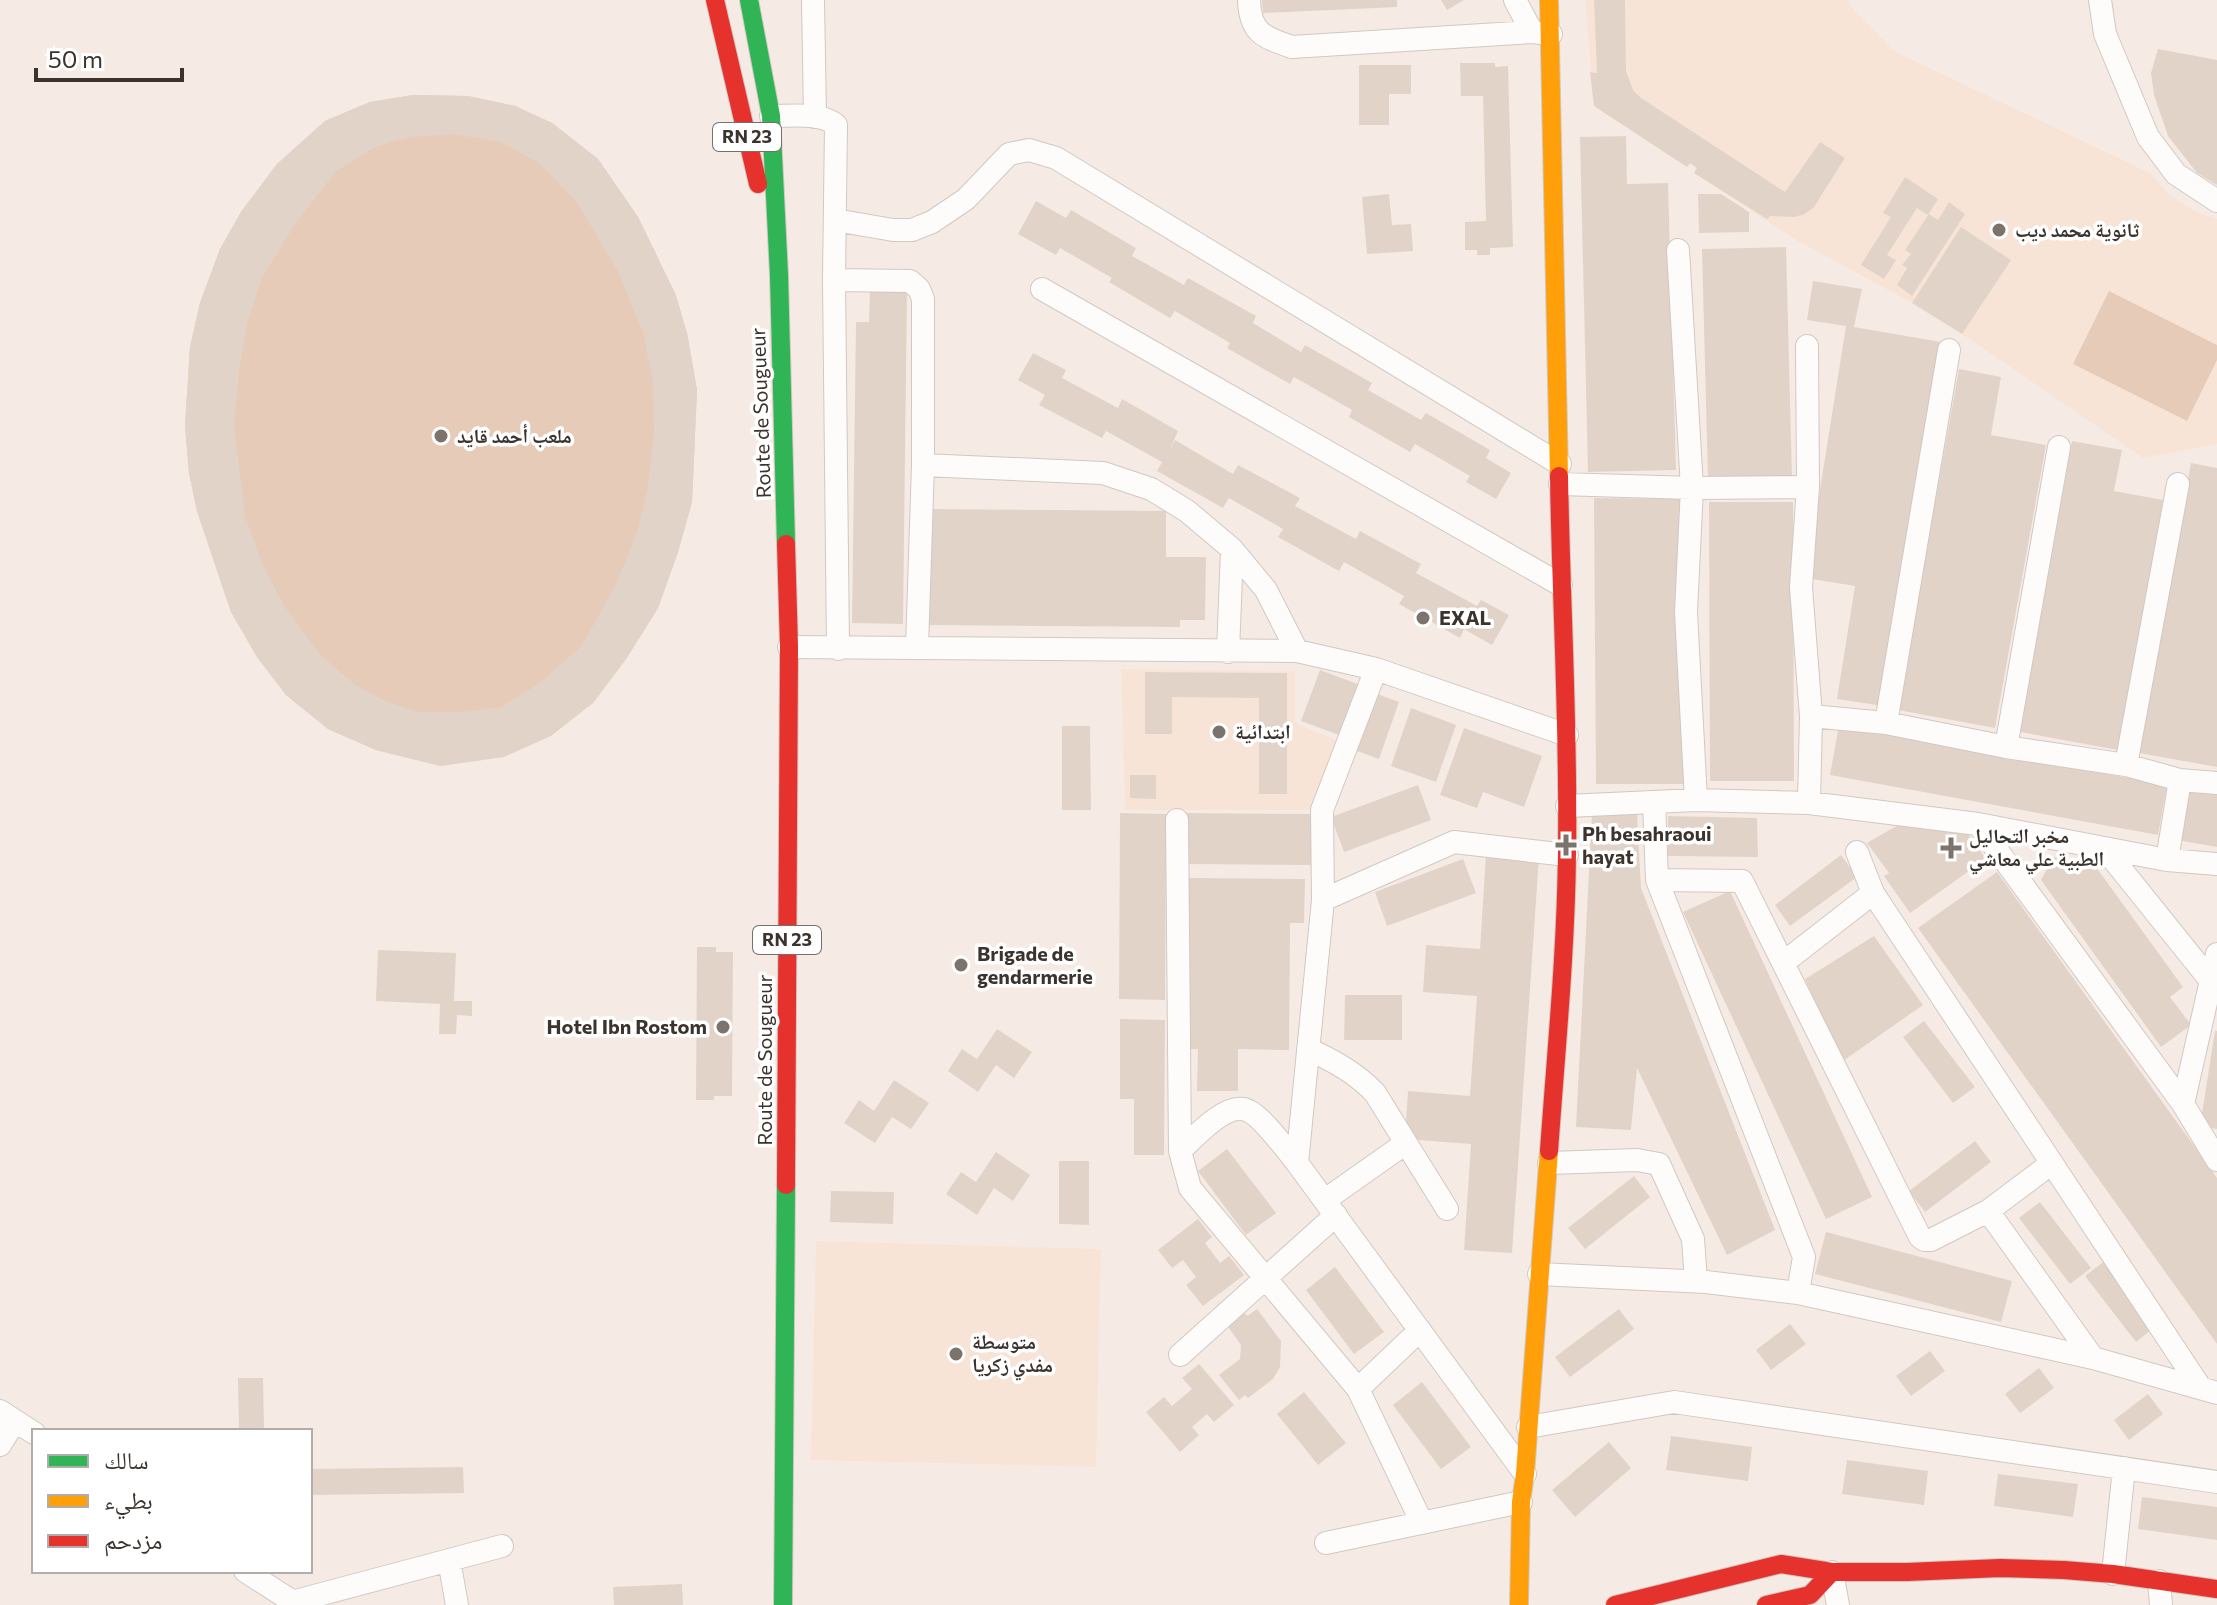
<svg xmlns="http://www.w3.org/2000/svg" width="2217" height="1605" font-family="Commissioner,'Noto Naskh Arabic',sans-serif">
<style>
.built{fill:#f8e4d6}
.green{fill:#e6ccb8}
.building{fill:#e2d3c9;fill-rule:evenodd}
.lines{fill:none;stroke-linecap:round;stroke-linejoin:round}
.street-casing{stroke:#d0c8c2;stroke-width:24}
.fast-casing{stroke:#d0c8c2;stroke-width:20}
.slow-casing{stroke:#d0c8c2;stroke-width:20}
.jam-casing{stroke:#d0c8c2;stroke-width:20}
.street{stroke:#fefcfb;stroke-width:22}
.fast{stroke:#30b455;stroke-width:18}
.slow{stroke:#ff9f0a;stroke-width:18}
.jam{stroke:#e5322d;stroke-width:18}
.poi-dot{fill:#7c736d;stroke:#fff;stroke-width:3}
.labels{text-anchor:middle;stroke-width:7;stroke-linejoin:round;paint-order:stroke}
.shield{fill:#fff;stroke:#76706c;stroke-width:2}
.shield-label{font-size:18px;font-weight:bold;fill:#3b332d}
.poi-label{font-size:20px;font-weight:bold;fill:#3b332d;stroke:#fff;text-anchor:start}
.street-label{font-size:20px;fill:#3b332d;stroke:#fff}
</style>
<rect width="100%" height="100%" fill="#f6ebe4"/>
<path class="built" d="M1585 0H1847L1854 10 1894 51 2152 174 2168 194 2195 211 2217 219V444L2143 458 1962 334 1912 303 1796 240 1694 173 1696 168 1691 163 1687 167 1594 106Z
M1121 669 1295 671V723L1336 740 1311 810H1125Z
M816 1241 1101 1249 1096 1467 811 1460Z"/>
<path class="green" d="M413 95 468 96 515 106 552 123 598 159 638 217 658 258 687 333 697 390 692 502 678 552 658 608 626 659 593 703 441 766 376 750 328 729 286 695 257 657 231 612 197 511 189 473 185 426 190 347 200 303 220 249 241 212 277 164 325 121 370 102Z
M2109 291 2217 345V360L2187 421 2073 364Z"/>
<path class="building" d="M1262 0H1397V7L1263 13Z
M1441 0H1464L1447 10Z
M1594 0H1625L1626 71 1633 90 1641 98 1785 192 1820 142 1845 158 1814 207 1805 214 1794 217 1770 216 1767 219 1694 173 1697 168 1690 163 1687 167 1594 106 1590 72 1597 73Z
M2158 49 2217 60V185L2197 173 2168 136 2154 95 2151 73Z
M1460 63H1495V67L1508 66 1513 247 1490 248V255H1477V250H1465V222L1486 221 1483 96H1461Z
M1359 65H1411V94H1389V125H1359Z
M413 95 468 96 515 106 552 123 598 159 638 217 676 295 687 333 697 390 692 502 678 552 658 608 626 659 593 703 551 736 504 757 441 766 376 750 328 729 286 695 257 657 231 612 197 511 189 473 185 426 190 347 200 303 220 249 241 212 277 164 325 121 370 102ZM454 134 501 142 539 163 577 202 618 271 643 332 653 382 654 431 648 487 637 533 616 585 581 647 538 684 501 707 463 712H418L385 701 355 685 320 655 283 604 262 564 245 516 234 425 239 370 247 324 262 277 293 227 335 172 373 148 410 137Z
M1626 136 1627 184 1668 183 1676 470 1588 472 1580 137Z
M1905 177 1938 199 1928 215 1917 208 1887 255 1896 260 1884 279 1861 265 1891 217 1883 213Z
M1389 194 1392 225 1411 224 1413 251 1367 254 1362 197Z
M1698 194H1721L1749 212V232L1699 233Z
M1036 201 1066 218 1071 210 1136 248 1132 256 1184 285 1188 278 1256 316 1253 323 1301 352 1305 345 1372 383 1368 390 1421 420 1426 413 1490 450 1486 458 1511 473 1496 499 1466 482 1470 476 1415 444 1410 452 1349 417 1352 410 1294 377 1290 384 1227 348 1230 343 1175 311 1170 318 1109 282 1112 278 1060 248 1056 255 1018 234Z
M1949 202 1965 214 1912 296 1897 285 1907 268 1902 265 1911 254 1905 250 1929 214 1938 220Z
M1961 227 2011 260 1962 334 1912 303Z
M1786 247 1792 477 1708 479 1702 249Z
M1813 281 1862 289 1854 327 1941 342 1883 706 1837 699 1855 586 1806 578 1846 326 1807 320Z
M870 291H907L903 624 852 623 856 322H869Z
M1033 353 1066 370 1062 378 1118 408 1122 399 1178 431 1170 449 1175 440 1233 474 1238 465 1300 498 1295 506 1356 539 1360 531 1421 564 1416 573 1477 606 1481 600 1509 615 1492 645 1464 629 1460 638 1399 604 1404 596 1344 562 1339 571 1278 537 1283 529 1229 498 1223 508 1157 471 1162 462 1106 431 1102 438 1039 405 1045 395 1018 380Z
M1959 369 2001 377 1991 435 2046 445 1995 728 1898 710Z
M2072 441 2122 450 2114 491 2163 500 2118 750 2020 732Z
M2191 463 2217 468V767L2139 753Z
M1594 498 1682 499 1683 784H1596Z
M1709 502H1793L1794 781H1710Z
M930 509 1166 511V557H1206L1205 620H1180V627L929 625Z
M1320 670 1360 685 1342 736 1301 721Z
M1145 672 1287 673V794H1259V698L1172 697V734H1145Z
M1372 692 1399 702 1379 759 1352 749Z
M1411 708 1456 725 1436 782 1391 766Z
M1839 725 2167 785 2158 835 1830 775Z
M1062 726H1090L1091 810H1062Z
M1464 728 1542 756 1524 807 1483 792 1477 808 1440 795Z
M1130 775H1156V799L1130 798Z
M1418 785 1431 820 1344 852 1331 817Z
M2187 786 2217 792V847L2177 840Z
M1592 812 1637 814 1641 888 1775 1230 1727 1255 1637 1068 1631 1130 1576 1127Z
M1120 813 1166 814 1165 1000 1119 999Z
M1184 813 1311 814V865L1184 864Z
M1668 816 1757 818 1758 857 1668 856Z
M1907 820 1968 834 1986 859 1910 913 1884 876 1889 873 1867 843Z
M1486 854 1539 857 1512 1253 1464 1250 1471 1144 1405 1139 1408 1091 1470 1096 1477 996 1423 992 1426 945 1480 949Z
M1841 855 1857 877 1790 926 1775 905Z
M2053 857 2093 863 2183 987 2170 997 2191 1025 2161 1047 2041 880Z
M1463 859 1476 893 1387 926 1375 892Z
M1997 872 2217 1178V1344L1918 928Z
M1189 878 1305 879 1304 923H1290L1289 1050 1238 1049V1091H1197L1198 1049H1187Z
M1730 891 1872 1197 1826 1219 1683 912Z
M1874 936 1923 1005 1843 1061 1805 979Z
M697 947H716V952H733L732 1096H714V1100H696Z
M378 950 456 953 454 1001H472V1016L457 1015 456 1034H439L440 1004 376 1001Z
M1345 995H1402V1040H1344Z
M1120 1019 1165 1020 1164 1155H1134V1099H1120Z
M1924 1021 1975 1087 1953 1103 1903 1037Z
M997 1029 1032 1052 1014 1078 996 1065 978 1092 948 1071 962 1049 977 1059Z
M2215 1031H2217V1129L2200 1126Z
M894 1080 929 1103 911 1129 892 1117 875 1143 844 1123 859 1100 874 1111Z
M1975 1141 1991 1162 1925 1212 1909 1191Z
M1227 1149 1276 1213 1246 1235 1198 1171Z
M996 1152 1030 1175 1013 1201 994 1188 977 1215 946 1194 961 1172 976 1182Z
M1059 1161H1089V1225L1059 1224Z
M1634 1176 1650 1197 1585 1249 1568 1228Z
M831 1191 894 1192 893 1224 830 1222Z
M2040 1202 2091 1268 2070 1284 2019 1218Z
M1198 1219 1212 1237 1205 1243 1220 1263 1229 1256 1244 1275 1203 1306 1186 1285 1196 1277 1183 1260 1172 1268 1158 1250Z
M1826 1232 2012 1281 2001 1322 1815 1274Z
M2107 1259 2157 1325 2136 1342 2085 1276Z
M1335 1267 1384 1332 1354 1354 1306 1290Z
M1257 1309 1281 1341 1280 1367 1273 1379 1248 1398 1245 1395 1239 1400 1219 1375 1240 1359 1241 1345 1226 1324 1243 1311 1247 1316Z
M1619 1309 1634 1329 1570 1377 1555 1357Z
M1790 1324 1806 1344 1771 1370 1756 1350Z
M1930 1351 1945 1371 1911 1396 1896 1376Z
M1199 1364 1234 1405 1214 1422 1207 1414 1192 1427 1199 1435 1180 1452 1146 1412 1164 1397 1172 1406 1192 1389 1182 1378Z
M2039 1368 2054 1388 2020 1413 2005 1394Z
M238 1378H263L264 1431H239Z
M1422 1382 1471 1447 1441 1469 1393 1405Z
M1304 1392 1346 1443 1318 1465 1277 1414Z
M2148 1394 2163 1414 2129 1440 2114 1420Z
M1671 1436 1752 1447 1748 1481 1666 1470Z
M1609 1442 1631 1468 1575 1517 1552 1490Z
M1847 1460 1928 1471 1924 1505 1842 1494Z
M463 1467 464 1493 310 1495V1469Z
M1998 1474 2078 1484 2073 1517 1994 1506Z
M2142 1497 2217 1507V1540L2138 1529Z
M682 1584 683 1605H614L613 1587Z"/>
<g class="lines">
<defs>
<path id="street" d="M813 0 815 117
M1249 0C1250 33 1263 37 1292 47L1532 32 1551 34
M1515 0 1532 32
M2100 0 2105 34 2148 137 2176 174 2217 201
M771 116C791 116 821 112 836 125L834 280 838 649
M835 220 893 230H912L932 222 966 199 1009 154 1029 150 1056 158 1560 464
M1678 250 1692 488 1686 612 1696 800
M834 280 910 281 919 289 923 299V465L917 647
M1042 289 1561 585
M1807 346 1808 487 1801 587 1811 716 1809 803
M923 465 1103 473 1151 489 1187 511 1232 549 1266 590 1297 651
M1560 484 1692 488 1808 487
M789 647 1297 651 1376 669 1567 735
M1228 652 1232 549
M1811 716 1886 723 2006 747 2126 765 2180 780 2217 783
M1886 723 1949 350
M2006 747 2059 447
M2126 765 2178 484
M1654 802 1657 880 1804 1257 1798 1293
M1567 806 1696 800 1809 803 1978 824 2167 860 2217 864
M1177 820 1180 1151 1190 1188 1358 1389 1422 1523
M1978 824 2183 1104 2217 1160
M2104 848 2211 981
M1857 852 1873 893 2200 1387
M2167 860 2180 780
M1657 880 1742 881 1920 1237 1924 1240H1931L1988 1211 2052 1163
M1323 900 1454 842 1567 855
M1783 963 1873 893
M1308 1049C1334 1061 1356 1073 1375 1093L1447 1209
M2183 1104 2217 954
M1180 1151C1194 1138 1222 1106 1243 1109 1259 1111 1287 1151 1297 1163L1525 1474
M1297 1163 1323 900 1322 810 1376 669
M1549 1163 1637 1160 1659 1164 1693 1239 1696 1281
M1325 1200 1406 1143
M1988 1211 2093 1358
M1539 1274 1706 1282 1798 1293 2093 1358 2217 1393
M1180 1355 1336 1215
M1358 1389 1420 1330
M0 1411 34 1433
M1528 1427 1674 1402 2217 1482
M0 1445 15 1421
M1326 1543 1521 1502
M449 1560 457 1605
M245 1571 298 1605
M1832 1572 1838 1605
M2113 1574 2124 1468
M2159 1581 2161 1605
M292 1602 502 1546"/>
<path id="fast" d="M749 0 771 116 779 275 786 544
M783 1605 786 1185"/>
<path id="slow" d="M1549 0 1559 476
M1519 1605 1521 1502 1525 1474 1549 1151"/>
<path id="jam" d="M715 0 758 184
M1549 1151C1556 1052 1566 952 1567 853 1569 727 1561 602 1559 476
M786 1185 789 647 786 544
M1615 1605 1781 1564 1832 1572H1907L2000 1568 2064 1570 2113 1574 2217 1589
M1766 1605 1810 1595 1832 1572"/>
</defs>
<use href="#street" class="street-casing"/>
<use href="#fast" class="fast-casing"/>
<use href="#slow" class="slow-casing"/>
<use href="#jam" class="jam-casing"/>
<use href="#street" class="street"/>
<use href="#fast" class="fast"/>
<use href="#slow" class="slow"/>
<use href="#jam" class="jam"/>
</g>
<g class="poi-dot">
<circle cx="1999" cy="230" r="8"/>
<circle cx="441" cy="436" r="8"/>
<circle cx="1423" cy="618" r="8"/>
<circle cx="1219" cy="732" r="8"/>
<path d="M1562 833h8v8h8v8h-8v8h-8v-8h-8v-8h8z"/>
<path d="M1947 836h8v8h8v8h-8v8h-8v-8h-8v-8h8z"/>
<circle cx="961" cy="965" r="8"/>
<circle cx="723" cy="1027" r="8"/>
<circle cx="956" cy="1354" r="8"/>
</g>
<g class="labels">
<g class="shield">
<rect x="713" y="123" width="68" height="28" rx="6"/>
<rect x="753" y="926" width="68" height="28" rx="6"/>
</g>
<g class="shield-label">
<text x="747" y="143">RN 23</text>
<text x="787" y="946">RN 23</text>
</g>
<g class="poi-label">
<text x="2015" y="237">ثانوية محمد ديب</text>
<text x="457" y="443">ملعب أحمد قايد</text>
<text x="1439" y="625">EXAL</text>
<text x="1235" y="739">ابتدائية</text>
<text x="1582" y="841">Ph besahraoui<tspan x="1582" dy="23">hayat</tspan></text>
<text x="1969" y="843">مخبر التحاليل<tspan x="1969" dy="23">الطبية علي معاشي</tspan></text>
<text x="977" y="961">Brigade de<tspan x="977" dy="23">gendarmerie</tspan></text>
<text x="707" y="1034" text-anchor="end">Hotel Ibn Rostom</text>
<text x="972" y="1349">متوسطة<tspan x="972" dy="23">مفدي زكريا</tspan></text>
</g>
<g class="street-label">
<text transform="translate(761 413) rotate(-92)" y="7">Route de Sougueur</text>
<text transform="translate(765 1060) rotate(-90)" y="7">Route de Sougueur</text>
</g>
</g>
<rect x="32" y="1429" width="280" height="144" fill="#ffffff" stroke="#b1adab" stroke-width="2"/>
<rect x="48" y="1455" width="40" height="12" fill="#30b455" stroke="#b1adab" stroke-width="2"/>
<text x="104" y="1469" font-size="24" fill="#3b332d">سالك</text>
<rect x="48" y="1495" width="40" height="12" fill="#ff9f0a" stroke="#b1adab" stroke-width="2"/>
<text x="104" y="1509" font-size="24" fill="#3b332d">بطيء</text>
<rect x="48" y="1535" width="40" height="12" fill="#e5322d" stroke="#b1adab" stroke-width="2"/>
<text x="104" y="1549" font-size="24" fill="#3b332d">مزدحم</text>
<path d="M36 68v12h146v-12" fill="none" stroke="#3b332d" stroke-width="4"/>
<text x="48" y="68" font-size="24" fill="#3b332d" stroke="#ffffff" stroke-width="6" paint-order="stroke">50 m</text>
</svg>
